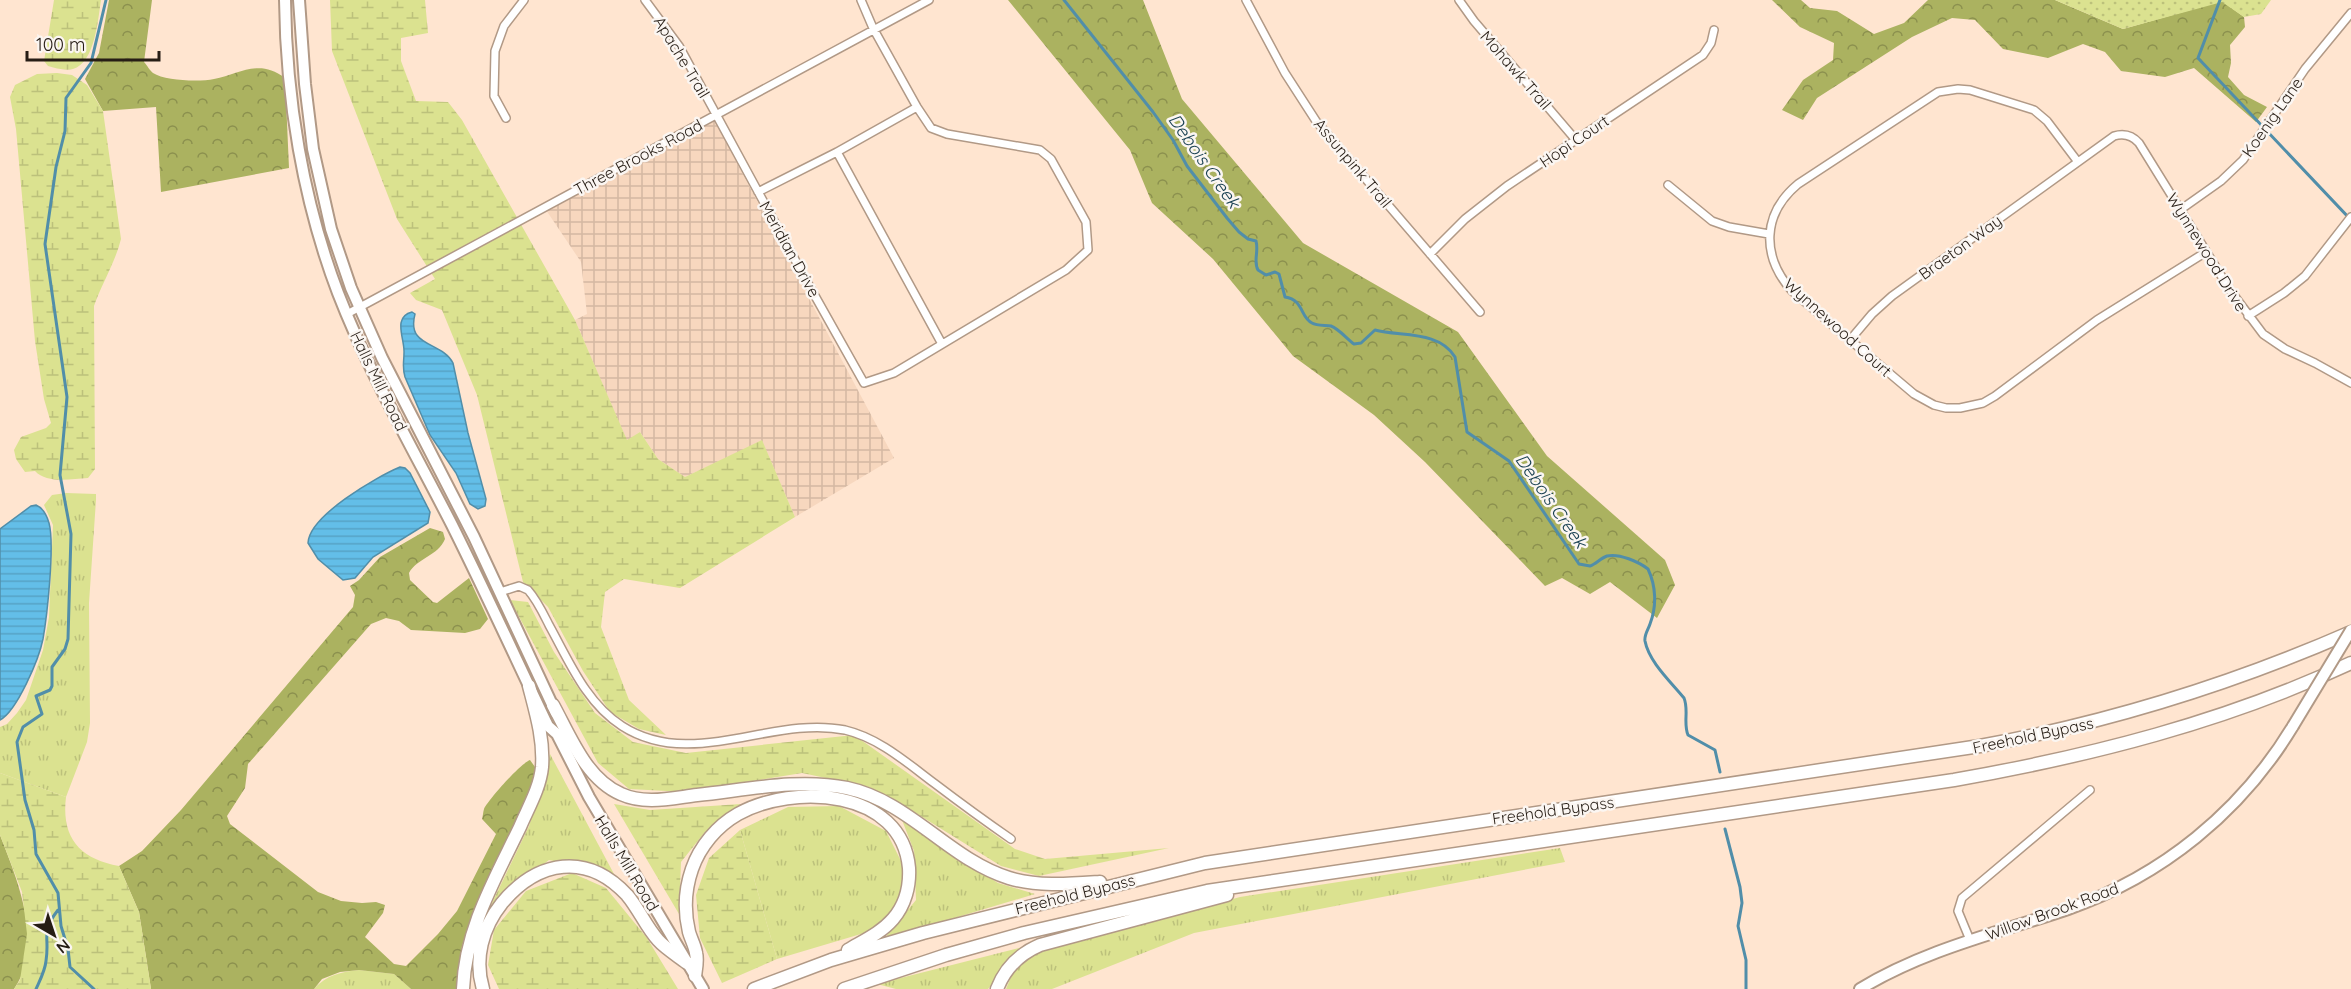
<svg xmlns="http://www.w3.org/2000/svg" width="2351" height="989" font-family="Quicksand,sans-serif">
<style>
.industrial{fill:url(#industrial-grid)}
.grass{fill:url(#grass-tufts)}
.forest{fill:url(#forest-crowns)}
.wetland{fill:url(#wetland-marsh)}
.park{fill:url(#park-dots)}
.water{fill:url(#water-rules);stroke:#518ea9;stroke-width:1.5}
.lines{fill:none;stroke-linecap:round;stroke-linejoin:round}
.stream{stroke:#518ea9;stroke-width:3}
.street-casing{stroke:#b19986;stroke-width:10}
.secondary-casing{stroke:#b19986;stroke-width:14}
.primary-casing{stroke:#b19986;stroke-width:14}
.highway-casing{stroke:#b19986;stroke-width:15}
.street{stroke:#fff;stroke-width:7}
.secondary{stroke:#fff;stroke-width:10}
.primary{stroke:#fff;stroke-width:10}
.highway{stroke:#fff;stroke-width:12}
.secondary-bridge-casing{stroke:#b19986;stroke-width:14;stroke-linecap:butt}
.secondary-bridge{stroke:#fff;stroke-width:10}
.labels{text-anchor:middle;stroke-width:5;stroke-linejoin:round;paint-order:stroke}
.street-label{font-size:16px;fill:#261d15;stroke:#fbf6f2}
.water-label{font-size:18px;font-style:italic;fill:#163e50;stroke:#fbf6f2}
</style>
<defs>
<pattern id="industrial-grid" width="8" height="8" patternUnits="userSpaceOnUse" patternTransform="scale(1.5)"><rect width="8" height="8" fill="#f7d7be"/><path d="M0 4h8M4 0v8" fill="none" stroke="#d4b8a2"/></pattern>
<pattern id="grass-tufts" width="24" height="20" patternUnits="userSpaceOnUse" patternTransform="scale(1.5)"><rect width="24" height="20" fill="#dbe290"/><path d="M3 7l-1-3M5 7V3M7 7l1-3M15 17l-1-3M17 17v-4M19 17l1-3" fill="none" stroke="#bcc17b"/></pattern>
<pattern id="forest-crowns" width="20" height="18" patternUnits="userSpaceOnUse" patternTransform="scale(1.5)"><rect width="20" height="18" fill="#abb260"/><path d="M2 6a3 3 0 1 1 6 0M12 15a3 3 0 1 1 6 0" fill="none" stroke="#8b904e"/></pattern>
<pattern id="wetland-marsh" width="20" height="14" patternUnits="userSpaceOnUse" patternTransform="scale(1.5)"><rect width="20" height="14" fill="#dbe290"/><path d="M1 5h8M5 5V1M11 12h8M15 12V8" fill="none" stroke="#bcc17b"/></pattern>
<pattern id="park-dots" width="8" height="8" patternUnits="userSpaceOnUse" patternTransform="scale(1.5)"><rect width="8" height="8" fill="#dbe290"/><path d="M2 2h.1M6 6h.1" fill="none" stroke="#bcc17b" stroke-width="1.8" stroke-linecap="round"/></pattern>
<pattern id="water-rules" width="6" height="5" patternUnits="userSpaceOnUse" patternTransform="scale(1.5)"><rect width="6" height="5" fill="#63bee8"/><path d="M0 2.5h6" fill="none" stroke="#56a3c6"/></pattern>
</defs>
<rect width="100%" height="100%" fill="#ffe5d0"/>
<path class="industrial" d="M714 120 894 458 795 517 762 441 685 477 658 459 640 432 627 441 575 320 587 314 581 262 546 210Z"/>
<path class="grass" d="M66 493 96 494V500L89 603 90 723 87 742 66 797 0 773V727L7 724 17 713 26 700 43 650 49 617 53 525 44 505 52 495Z
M550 754 614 874 549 860 491 905 529 826Z
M839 806 886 831 903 865V890L888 916 871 931 777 959 740 830 788 807Z
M902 820 998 883 1035 894 884 939 916 900 914 851Z
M1560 848 1565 862 1194 933 1052 989H1006L1013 972 1036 953 1240 897Z
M1023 947 988 989H896L877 984Z
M359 970 394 974 411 989H314C326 975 341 972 359 970Z"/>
<path class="forest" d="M109 0H152L144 62C147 65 150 71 153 73 165 81 200 82 214 79 240 74 259 58 285 78L289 168 161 192 156 107 103 111 85 79 99 53Z
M1008 0H1143L1182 99 1303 243 1458 332 1547 456 1665 560 1675 585 1657 618 1610 582 1590 594 1562 578 1545 586 1425 462 1374 415 1293 356 1213 259 1152 203 1130 150Z
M1772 0H1801L1810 8 1837 11 1874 34 1904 23 1928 0H2055L2123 29 2222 1 2244 17 2245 27 2230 45 2231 63 2228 77 2244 95 2267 107 2256 122 2194 68 2165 77 2121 71 2105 52 2083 44 2048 58 2003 49 1975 20 1952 18 1912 37 1817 98 1803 120 1782 110 1803 80 1833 60 1834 43 1800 27Z
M430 528 443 532 445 539C438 556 417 558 409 573L410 580 433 602 437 603 469 578 488 619 480 629 465 633 411 630 399 621 386 618 371 624 248 764 245 788 227 816 230 824 318 892 341 901 362 903 376 902 385 905 383 913 365 937 394 964 406 966 438 934 457 911 496 834 482 819C483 816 483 812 484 809 488 800 521 763 530 760L535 767 534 779 470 924 462 946 456 989H411L394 974 359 970 340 972 322 979 314 989H151L139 912 119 866 142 851 181 810 353 607 355 595 350 586 359 580 380 557Z
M0 835C17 879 45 945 14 989H0Z"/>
<path class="wetland" d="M54 0H101C98 19 95 63 73 69 65 71 55 68 48 66L44 61Z
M330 0H425L428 33 401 38V61L416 101 448 102 462 120 575 320 627 440 640 432 658 459 685 477 762 440 795 517 680 588 624 579 605 592 601 627 629 700 666 735 639 729 610 712 583 671 548 607 523 582 477 395 442 310 416 300 410 293 435 279 397 219 332 51Z
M57 73 72 75 87 85 103 111 121 239C115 263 102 283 94 306L95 469 88 478C71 479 47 484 35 471L25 472 16 459 14 450 21 437 46 428 51 423 44 399 35 341 16 129 10 97 15 85 37 74Z
M510 600 528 602 554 652 595 713 633 742 686 753 854 735 1015 849 1045 859 1169 848 1039 876 1001 866 919 815 869 787 802 773 686 792 629 789 598 763Z
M0 773 66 797C61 838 80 859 119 866L139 912 151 989H14L20 980 27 934 22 892 0 835Z
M614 804 650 810 741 804 705 832 681 862 679 914Z
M740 830 777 959 722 983 700 938 696 895 709 858Z
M572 873 606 888 647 938 678 989H499L488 965 494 930 526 891Z"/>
<path class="park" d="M2055 0H2271L2261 14 2244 17 2222 2 2123 29Z"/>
<path class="water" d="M412 312 415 314C406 348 442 341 453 363L468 433 486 499 485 506 478 509 470 504 456 473 430 435 405 377C402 367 404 362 404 353 405 339 392 317 412 312Z
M400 467 405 468 410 473 430 512 428 523 373 557 355 578 343 580 318 559 308 543C309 516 376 477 400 467Z
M36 505C43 508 47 516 49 523 55 545 47 616 43 639 39 659 17 711 0 720V529L31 506Z"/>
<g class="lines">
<path class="stream" d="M1064 0 1153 112 1173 140 1187 166 1227 218 1239 232 1248 239 1256 241C1259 252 1253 261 1258 270L1266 275 1275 272 1279 274 1285 297C1304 300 1300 317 1312 323 1317 326 1325 325 1331 326 1339 329 1347 339 1354 344L1361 343 1375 330C1400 337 1439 330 1455 357L1467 432 1509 461 1579 564 1590 566C1596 564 1601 558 1607 556 1619 553 1639 562 1648 569 1656 586 1657 606 1650 624 1648 630 1644 635 1645 641 1649 662 1671 682 1684 698 1689 710 1683 723 1688 735L1715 750 1720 772
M2220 0 2198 58 2350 219
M1725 829 1740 887 1742 903 1738 926 1746 960V989
M36 989C40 980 45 971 46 961 50 936 40 933 58 910
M94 989 70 967 68 949 61 926 58 893 36 854 34 830 25 800 17 742 23 727 42 714 36 696 50 690 52 686V667L65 649 68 639 71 534 60 475 67 397 45 244 56 167 65 131 66 98 91 63 106 0"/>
<defs>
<path id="street" d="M645 0 679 46 806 280 864 383 894 373 1066 270 1088 250 1086 222 1051 159 1040 150 947 134 931 128 917 107 873 28 861 0
M1246 0 1285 73 1316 121 1480 312
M1459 0 1474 21 1575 139
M917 107 837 152 942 344
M506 118 494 96 495 51 504 26 524 0
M2078 162 2047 121 2034 110 1970 90 1958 89 1938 92 1798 184C1762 214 1761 256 1792 291L1914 394 1934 405 1946 408H1960L1983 403 1995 396 2097 320 2206 252
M1668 185 1712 221 1729 227 1769 234
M758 192 837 152
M2180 210 2221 181 2243 160 2305 69 2351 13
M1430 254 1465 219 1507 186 1703 55 1711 43 1714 30
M347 314 929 0
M2248 316 2284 293 2305 276 2351 217
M1850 340 1872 314 1892 296 2114 136C2124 133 2132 135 2139 143L2230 290 2263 334 2285 349 2315 363 2351 383
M500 592 519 586 528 590C537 600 543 613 549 625 569 661 586 703 622 726 692 771 772 715 845 730 879 738 906 762 934 783 959 802 985 821 1011 839
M1970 940 1958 911 1962 898 2090 790"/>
<path id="secondary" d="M1860 989C1924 950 1997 933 2068 909 2162 876 2241 812 2293 726"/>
<path id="primary" d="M285 0C286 98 303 201 338 293 369 373 413 449 452 525 485 591 516 659 548 726L557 734 589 797 703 989
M299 0 305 84 313 149 331 229 351 288 382 358 474 537 556 713"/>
<path id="highway" d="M553 705C570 736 586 779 621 794 645 805 672 798 697 795 746 790 798 778 847 788 909 801 950 860 1009 878 1038 887 1071 884 1100 882
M695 976C696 969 698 960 696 953 695 946 691 939 689 932 684 911 685 889 692 869 700 846 717 826 738 814 793 783 902 789 909 868 910 886 905 905 893 919 881 933 863 941 848 950
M463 989C465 930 495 879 520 827 528 808 540 788 542 767 544 739 536 713 529 686
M483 989C474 959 482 928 502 903 538 860 587 852 627 895 639 909 646 927 658 940 666 949 678 956 687 963
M754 989 831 960 923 933 1205 863 1980 746C2110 722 2230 685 2351 632
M844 989 946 955 1024 933 1207 891 1954 780C2090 756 2225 722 2351 663
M997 989C1005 968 1019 954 1040 945L1227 895"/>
</defs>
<use href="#street" class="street-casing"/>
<use href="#secondary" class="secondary-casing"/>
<use href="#primary" class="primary-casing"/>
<use href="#highway" class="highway-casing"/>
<use href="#street" class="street"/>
<use href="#secondary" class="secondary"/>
<use href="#primary" class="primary"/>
<use href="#highway" class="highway"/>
<defs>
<path id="secondary-bridge" d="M2293 726 2351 630"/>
</defs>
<use href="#secondary-bridge" class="secondary-bridge-casing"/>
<use href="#secondary-bridge" class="secondary-bridge"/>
</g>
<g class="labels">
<g class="street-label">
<text transform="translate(682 57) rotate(59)" y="6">Apache Trail</text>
<text transform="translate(1516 70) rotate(49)" y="6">Mohawk Trail</text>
<text transform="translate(2272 117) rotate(-55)" y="6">Koenig Lane</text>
<text transform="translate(1574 141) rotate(-34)" y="6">Hopi Court</text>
<text transform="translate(638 157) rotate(-28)" y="6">Three Brooks Road</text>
<text transform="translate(1353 163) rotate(50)" y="6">Assunpink Trail</text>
<text transform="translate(1960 247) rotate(-36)" y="6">Braeton Way</text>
<text transform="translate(790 249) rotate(61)" y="6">Meridian Drive</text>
<text transform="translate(2207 252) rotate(58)" y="6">Wynnewood Drive</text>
<text transform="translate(1838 327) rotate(42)" y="6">Wynnewood Court</text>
<text transform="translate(379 381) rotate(64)" y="6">Halls Mill Road</text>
<text transform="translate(2033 735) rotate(-12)" y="6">Freehold Bypass</text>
<text transform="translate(1553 810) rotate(-8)" y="6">Freehold Bypass</text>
<text transform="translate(627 863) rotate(59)" y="6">Halls Mill Road</text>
<text transform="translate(1075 894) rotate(-14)" y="6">Freehold Bypass</text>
<text transform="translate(2052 911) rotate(-20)" y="6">Willow Brook Road</text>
</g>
<g class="water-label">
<text transform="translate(1204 161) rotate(55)" y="6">Debois Creek</text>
<text transform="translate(1551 501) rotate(55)" y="6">Debois Creek</text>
</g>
</g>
<g transform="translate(54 935) rotate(141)" stroke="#fbf6f2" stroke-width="4.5" paint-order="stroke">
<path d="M0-4.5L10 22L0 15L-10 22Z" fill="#261d15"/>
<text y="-9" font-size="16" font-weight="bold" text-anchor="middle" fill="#261d15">N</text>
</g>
<path d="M27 51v9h132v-9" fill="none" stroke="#261d15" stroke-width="3"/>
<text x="36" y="51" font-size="18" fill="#261d15" stroke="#fbf6f2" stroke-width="4.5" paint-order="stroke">100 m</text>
</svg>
